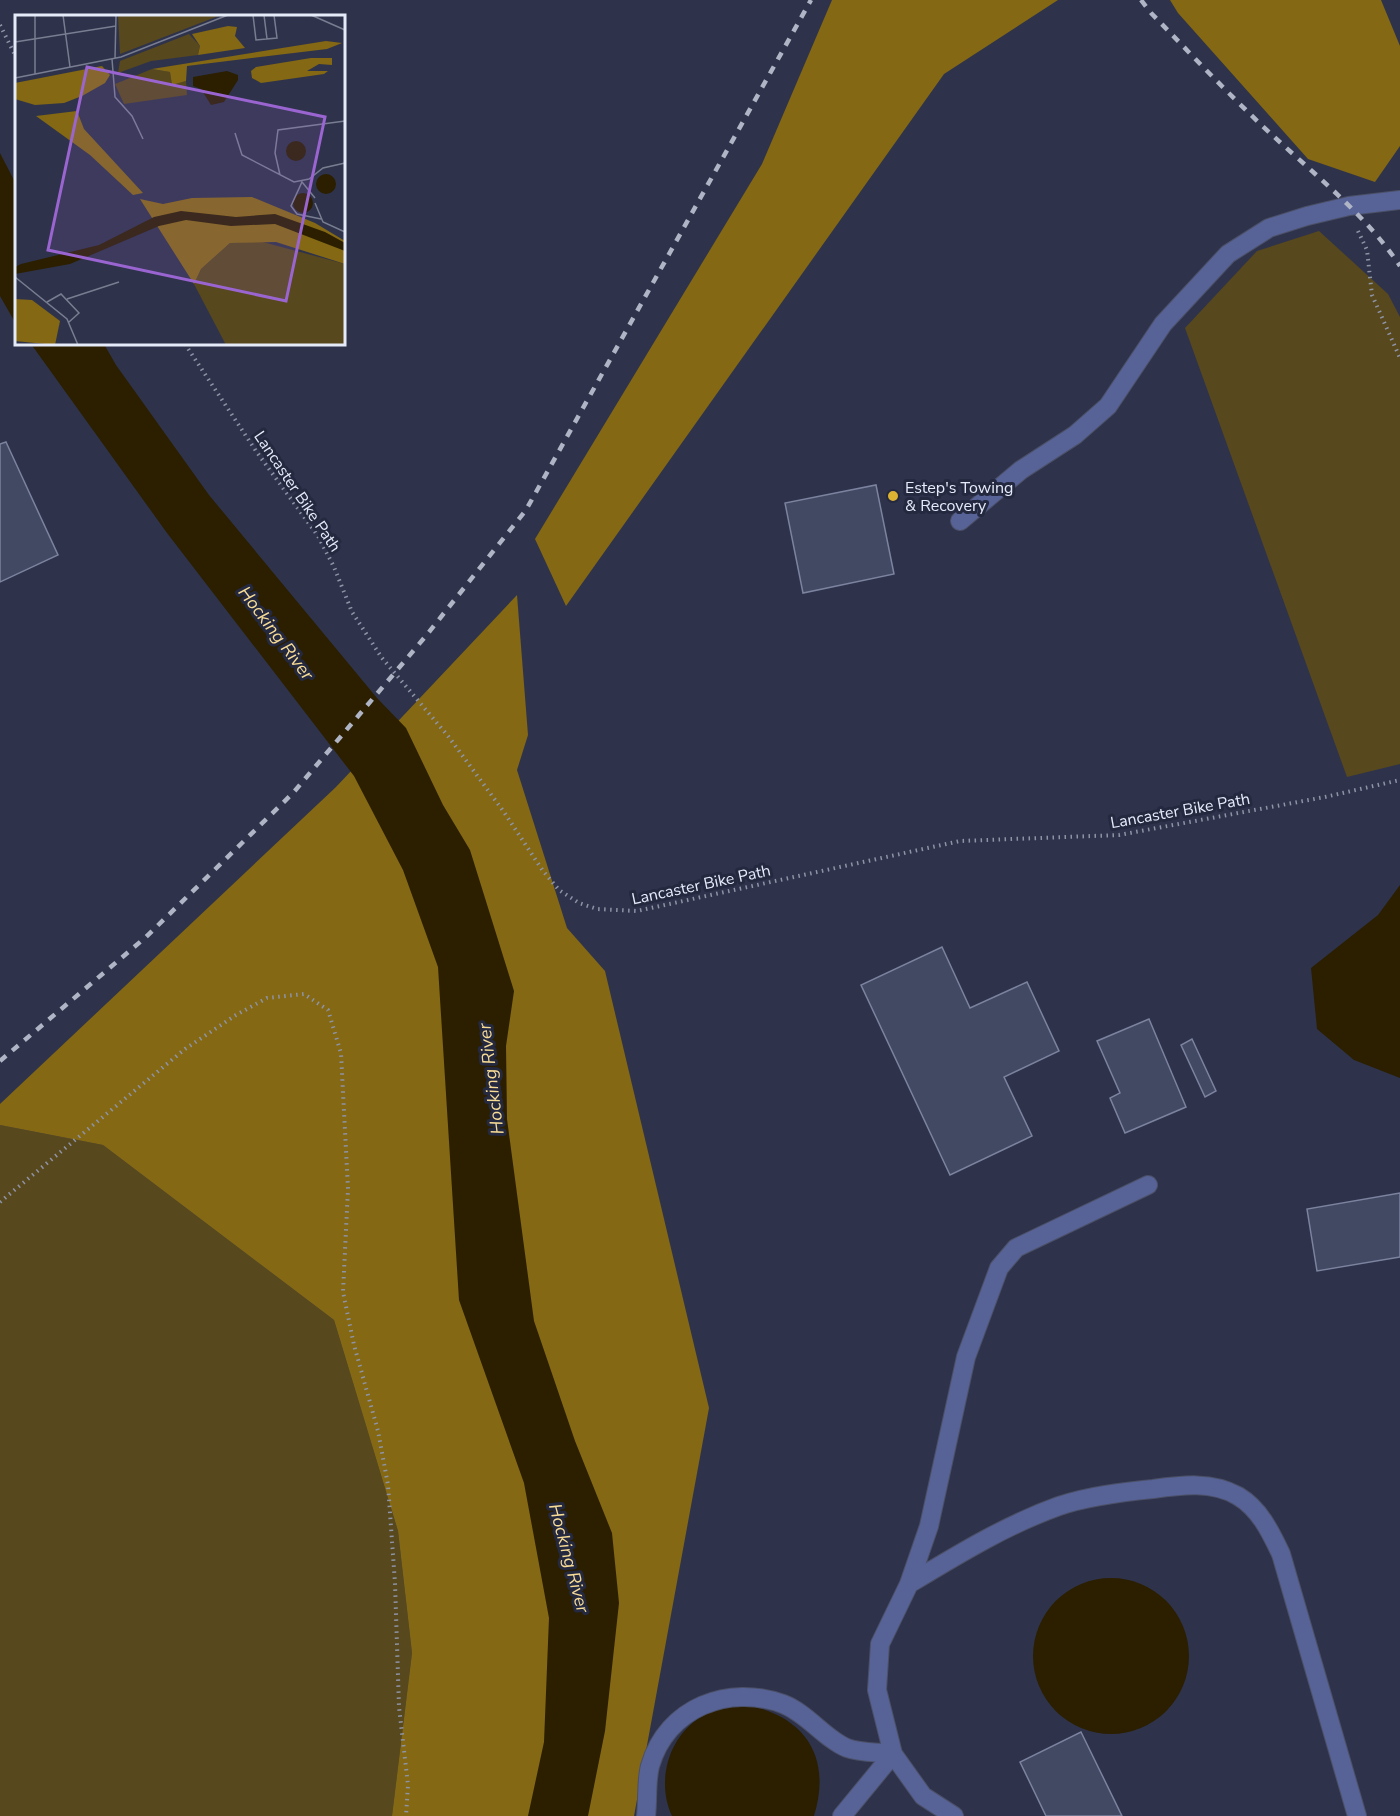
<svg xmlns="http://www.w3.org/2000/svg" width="1400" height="1816" font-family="'Nunito Sans',sans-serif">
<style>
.green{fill:#58481d}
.forest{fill:#846813}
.water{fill:#2b1f00}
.building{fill:#424962;stroke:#7c839f;stroke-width:1.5}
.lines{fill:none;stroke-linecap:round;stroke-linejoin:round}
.minor-casing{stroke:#4b5067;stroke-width:20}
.path{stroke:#8e93a6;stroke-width:4;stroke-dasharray:1.5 4.5;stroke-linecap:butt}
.minor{stroke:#576397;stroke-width:18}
.rail{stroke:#b0b5c6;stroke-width:4.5;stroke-dasharray:8 8;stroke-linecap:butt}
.poi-dot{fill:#dcb233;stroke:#242940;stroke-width:2}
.labels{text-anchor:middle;stroke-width:6;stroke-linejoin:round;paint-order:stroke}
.poi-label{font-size:16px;fill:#e6ebfa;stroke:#242940;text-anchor:start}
.street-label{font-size:16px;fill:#e6ebfa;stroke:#242940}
.water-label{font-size:18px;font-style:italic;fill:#f8dc95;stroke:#242940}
.inset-road{fill:none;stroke:#787d91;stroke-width:1.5}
.view{fill:#9b65d1;fill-opacity:0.15;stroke:#9b65d1;stroke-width:3}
.inset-edge{fill:none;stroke:#e6ebfa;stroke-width:3}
</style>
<rect width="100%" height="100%" fill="#2e334b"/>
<path class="green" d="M1319 231 1388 294 1400 317V764L1347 777 1185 328 1257 251Z
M0 1125 103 1145 334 1320 398 1531 412 1653 392 1816H0Z"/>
<path class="forest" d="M832 0H1058L944 74 566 606 535 539 762 164Z
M1170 0H1381L1400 46V146L1375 182 1308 159 1178 13Z
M517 595 528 735 517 770 567 928 605 971 709 1408 634 1816H392L412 1653 398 1531 334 1320 103 1145 0 1125V1104L336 787Z"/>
<path class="water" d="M0 153 16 184V324L0 296Z
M31 344H104L116 365 209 495 377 698 406 728 443 805 470 850 514 991 506 1046 507 1119 534 1321 575 1441 612 1533 619 1603 605 1731 588 1816H528L544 1742 549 1618 524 1483 459 1300 438 967 403 870 354 776 167 533Z
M1400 885V1078L1354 1060 1317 1029 1311 968 1378 915Z
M1033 1656a78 78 0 1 1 156 0a78 78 0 1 1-156 0Z
M746 1705C806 1716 832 1758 814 1816H672C656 1782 668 1737 701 1717 715 1708 730 1707 746 1705Z"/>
<path class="building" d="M6 442 58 555 0 582V444Z
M876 485 894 574 803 593 785 503Z
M942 947 970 1008 1027 982 1059 1051 1004 1077 1032 1136 950 1175 861 985Z
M1149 1019 1186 1107 1125 1133 1110 1098 1120 1093 1097 1041Z
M1192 1039 1216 1091 1205 1097 1181 1045Z
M1400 1193V1257L1317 1271 1307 1209Z
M1081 1732 1122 1816H1046L1020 1762Z"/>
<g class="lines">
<defs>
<path id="minor" d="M960 521 1021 470 1075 435 1108 406 1163 324 1228 254 1269 228 1307 216 1349 206 1400 200
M909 1584C957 1555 1006 1525 1059 1506 1088 1496 1123 1492 1153 1489 1182 1485 1212 1481 1238 1496 1260 1509 1271 1533 1281 1554L1357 1816
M646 1816C648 1800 646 1781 650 1766 667 1707 729 1684 783 1704 807 1713 825 1739 847 1748 860 1753 879 1752 893 1754
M842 1816 893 1754
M954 1816 923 1796 893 1754 877 1690 880 1644 909 1584 929 1526 966 1357 999 1268 1016 1248 1148 1185"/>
</defs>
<use href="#minor" class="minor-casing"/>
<path class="path" d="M0 25 16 57
M1358 231 1367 250 1372 295 1400 358
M185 344 256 451 318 536 334 567 352 612 382 658 448 736 504 812 543 871 559 890 579 903 597 909 637 911 960 841 1119 835 1325 797 1400 780
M0 1202 185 1049 236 1015 267 998 304 994 328 1010 341 1053 348 1189 343 1292 354 1345 378 1431 388 1485 395 1583 399 1707 408 1785 406 1816"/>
<use href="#minor" class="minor"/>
<path class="rail" d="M1141 0 1151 13C1190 53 1228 94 1270 133 1314 174 1366 215 1400 266
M0 1061 146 937 293 793 425 637 526 510 811 0"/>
</g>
<circle class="poi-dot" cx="893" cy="496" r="6"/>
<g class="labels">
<g class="poi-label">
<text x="905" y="493">Estep's Towing<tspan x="905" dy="18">&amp; Recovery</tspan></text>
</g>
<g class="street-label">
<text transform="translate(298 491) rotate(56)" y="6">Lancaster Bike Path</text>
<text transform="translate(1180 810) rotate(-10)" y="6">Lancaster Bike Path</text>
<text transform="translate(701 884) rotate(-12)" y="6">Lancaster Bike Path</text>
</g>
<g class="water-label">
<text transform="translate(276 633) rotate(53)" y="6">Hocking River</text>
<text transform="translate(491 1079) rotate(-97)" y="6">Hocking River</text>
<text transform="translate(569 1558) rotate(75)" y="6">Hocking River</text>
</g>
</g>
<g transform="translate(15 15)">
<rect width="330" height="330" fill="#2e334b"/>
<path d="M103 0H206L105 39ZM174 19 185 31 183 40 136 46 103 58 105 46ZM137 54 155 57 157 70 171 66 172 80 109 89 100 69ZM244 226 330 249V330H211L179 269 186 254 215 228Z" fill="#58481d"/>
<path d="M213 11 222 12 220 21 230 33 183 40 185 31 177 19ZM311 26 327 28 312 34 172 51 171 66 157 70 155 57 137 54ZM296 43H317V50L304 49 292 56H313L309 59 246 68 237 63 236 56 241 52ZM87 51 95 60 90 68 67 81 49 88 20 90 0 84V68ZM62 96 69 114 128 178 118 180 75 140 21 101ZM237 182 300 208 330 226V249L261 227 215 228 186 254 179 269 125 184 148 189 177 183ZM0 284 17 285 45 306 40 330 0 326Z" fill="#846813"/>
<path d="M212 56 223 60V65L209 87 196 90 186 74 178 71V62ZM271 136a10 10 0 1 1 20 0a10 10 0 1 1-20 0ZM301 169a10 10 0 1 1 20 0a10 10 0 1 1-20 0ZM278 188a10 10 0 1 1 20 0a10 10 0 1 1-20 0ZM166 196 221 202 260 199 310 217 330 228V236L260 209 216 211 171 205 144 211 55 249 0 259V252L6 249 84 230 139 202Z" fill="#2b1f00"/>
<path class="inset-road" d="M20 0V59M48 0 55 52M238 0 241 25 262 23 259 0M249 0 252 24M296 0 330 15M0 27 101 11M97 44 100 82 117 101 128 124M100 44 101 0M0 63 106 42 213 0M220 118 227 140 279 167 294 164 308 153 330 148M265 160 260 138 263 115 330 106M300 183 287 167 276 191 282 199 306 204M300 188 308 207 330 217M0 262 52 304 63 330M52 284 104 267M32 287 46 279 64 298 54 307"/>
<path class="view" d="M72 52 310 102 271 286 33 235Z"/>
<rect width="330" height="330" class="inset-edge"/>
</g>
</svg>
